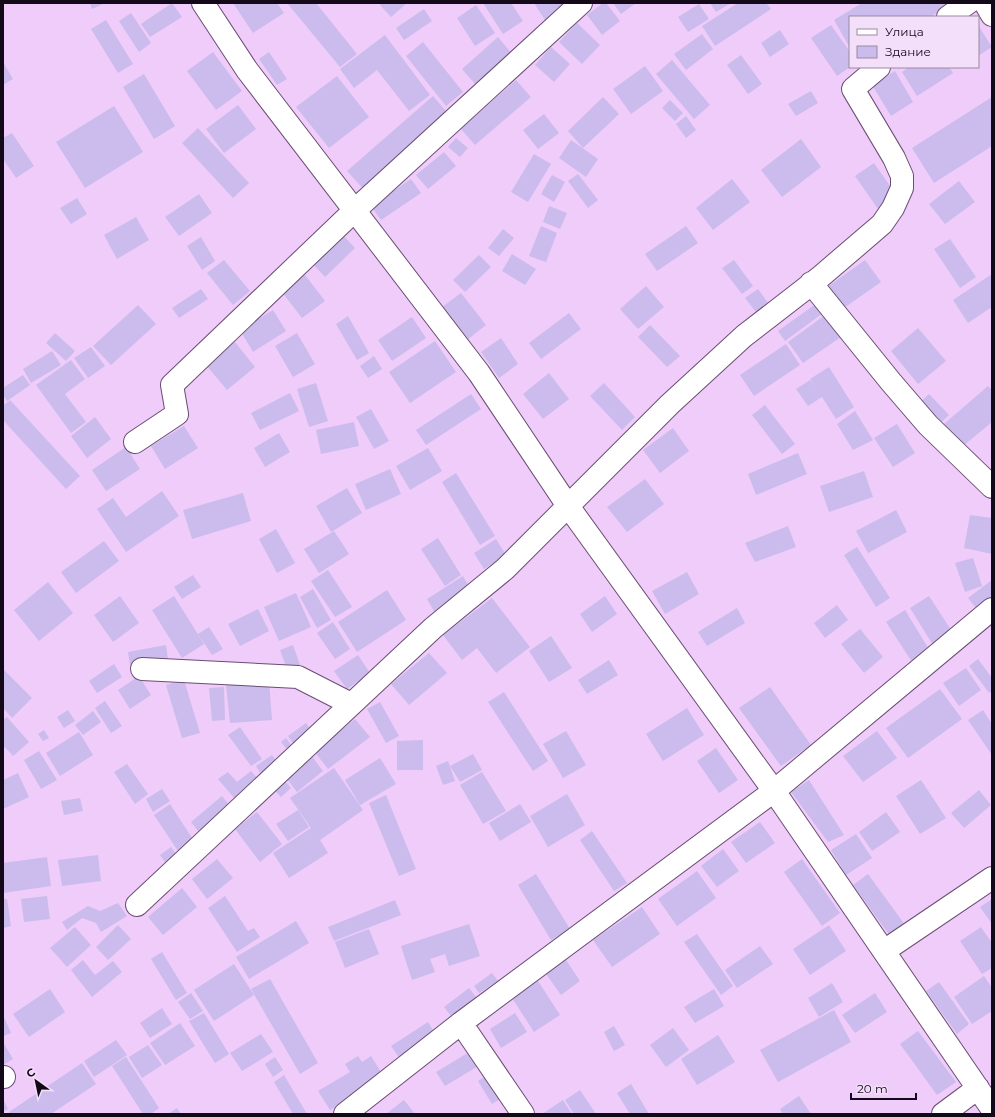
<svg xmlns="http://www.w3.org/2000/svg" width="995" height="1117" font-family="Montserrat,sans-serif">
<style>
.building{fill:#cbbced}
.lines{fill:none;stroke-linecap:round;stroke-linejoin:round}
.minor-casing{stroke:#6b4d73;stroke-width:24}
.minor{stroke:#fff;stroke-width:22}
</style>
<rect width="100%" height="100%" fill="#efccf9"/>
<path class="building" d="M90 3H105L92 9Z
M172 3 182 17 150 37 141 24Z
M233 3H277L284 13 253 33Z
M287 3H316L357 54 340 67Z
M382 3H407L391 17 380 5Z
M483 3H511L523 21 503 34Z
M534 3H571L545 20Z
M603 3H606L620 21 602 35 587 15Z
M613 3H636L621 14Z
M710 3H731L716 12Z
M738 3H766L771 9 715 46 702 26Z
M862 3H948L949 5 930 17H850V48L834 20Z
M699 4 709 19 688 32 678 17Z
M476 5 495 33 475 46 457 18Z
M424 9 432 21 404 40 396 28Z
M131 13 151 43 139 52 119 21Z
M106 20 133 64 118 73 91 29Z
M577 23 600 45 582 64 559 42Z
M831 25 850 52V67L837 76 811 38Z
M978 25 992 47 978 56Z
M780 30 789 44 770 57 761 43Z
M702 34 713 49 686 70 674 54Z
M385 35 430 95 409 111 377 70 354 88 340 69Z
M498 37 512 54 476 85 462 69Z
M423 42 463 92 446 106 406 56Z
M551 47 570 64 554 82 535 65Z
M213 52 242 91 216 110 187 71Z
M269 52 287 79 277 85 259 59Z
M741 55 762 84 748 94 727 65Z
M672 60 710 105 694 119 656 74Z
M3 62 13 79 3 85Z
M645 66 663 91 631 114 613 89Z
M909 67H949L953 73 917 96 902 72Z
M895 71 913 102 891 116 872 85Z
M144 74 175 126 154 139 123 87Z
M337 76 369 117 329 148 296 107Z
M516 80 531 97 475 145 461 129Z
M811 91 818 103 796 116 788 104Z
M433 96 452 118 367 193 347 171Z
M603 97 619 114 583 148 568 131Z
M992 97V146L934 183 912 148Z
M670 100 683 113 675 121 662 108Z
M238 105 256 129 224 153 206 129Z
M114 106 143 152 85 188 56 142Z
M544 114 559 133 538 149 523 130Z
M686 116 696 130 686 138 676 124Z
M198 128 249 183 233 198 182 143Z
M12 133 34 166 16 178 3 159V138Z
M456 138 468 148 460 157 448 147Z
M801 139 821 167 782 197 761 170Z
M571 140 598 159 586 177 559 158Z
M444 152 456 166 428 189 416 175Z
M534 154 551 164 528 202 511 192Z
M874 163 897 196 878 209 855 176Z
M578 174 598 200 588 208 568 181Z
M552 175 565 182 554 202 541 194Z
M411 179 421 193 381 220 371 206Z
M732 179 750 202 713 230 696 208Z
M959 181 975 202 945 224 929 204Z
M199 194 212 213 179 236 165 217Z
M77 198 87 214 71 224 60 208Z
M549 206 567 213 560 229 543 222Z
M136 217 149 240 117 259 104 235Z
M541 226 557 233 546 262 529 256Z
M686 226 698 243 657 271 645 254Z
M503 229 514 238 499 256 488 248Z
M341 233 355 248 325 277 311 262Z
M201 237 215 261 202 270 187 246Z
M950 239 976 277 960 288 934 249Z
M512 254 536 269 525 285 502 271Z
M479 255 491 267 465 292 453 280Z
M224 260 250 291 233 305 207 273Z
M734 260 753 286 742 294 722 268Z
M865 260 881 282 841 310 826 288Z
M992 274V307L968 323 953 300Z
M305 275 325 301 302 318 282 292Z
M646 286 664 307 638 329 620 309Z
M201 289 208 299 179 318 172 308Z
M758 289 771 307 759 316 745 298Z
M461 293 486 325 467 340 442 307Z
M817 303 823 313 785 341 778 331Z
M138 305 156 324 111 365 93 346Z
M273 310 286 331 253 352 240 330Z
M569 313 581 329 541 359 529 343Z
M825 315 841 337 803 363 788 342Z
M348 316 369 353 357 360 336 324Z
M412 317 426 338 392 361 378 340Z
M650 325 680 356 667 367 638 337Z
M918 328 946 361 918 384 891 351Z
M55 333 75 351 66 361 46 343Z
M297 333 315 364 293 377 275 346Z
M501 338 518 364 499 378 481 352Z
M435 341 456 372 410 403 389 372Z
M235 342 255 367 227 390 206 365Z
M786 344 800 365 754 396 740 375Z
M91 347 105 366 88 378 74 358Z
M52 351 61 365 31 383 23 369Z
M374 356 382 369 368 378 360 366Z
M71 360 85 379 65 394 86 422 71 433 36 385Z
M829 367 854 407 836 419 822 397 808 406 796 389 810 380 816 388 810 379Z
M549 373 569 399 543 419 523 394Z
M23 375 30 385 7 401 3 395V388Z
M316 383 328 421 309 427 297 389Z
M604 383 635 417 622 430 590 396Z
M988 386 992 390V422L963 446 944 424Z
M290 393 299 411 260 430 251 413Z
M471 394 481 409 426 445 416 430Z
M929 394 949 415 936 427 916 406Z
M10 400 80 476 66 489 3 420V406Z
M765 405 795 444 782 454 752 415Z
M371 409 389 441 374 449 356 417Z
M855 411 873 440 853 450 837 424Z
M95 417 111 439 87 458 71 436Z
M354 422 359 446 321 454 316 430Z
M897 424 915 453 893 467 874 438Z
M184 426 198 448 165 469 151 446Z
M673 428 689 451 660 473 643 450Z
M279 433 290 452 265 467 254 448Z
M126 447 140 469 106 491 92 470Z
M428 448 442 471 410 490 396 466Z
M798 453 807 474 756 495 748 474Z
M390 469 401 494 366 510 355 484Z
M864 471 873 497 829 512 820 486Z
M456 473 495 536 480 545 442 482Z
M645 479 664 504 627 532 607 507Z
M347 488 362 513 331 532 316 506Z
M162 491 179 516 126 552 97 509 113 498 126 517Z
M243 493 251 521 192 539 183 510Z
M896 510 907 532 868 553 856 531Z
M970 515 992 518V554L964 548Z
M788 526 796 547 755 562 745 543Z
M276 529 295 563 277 573 259 539Z
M334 531 349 554 319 573 304 549Z
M438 538 461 575 445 586 421 549Z
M496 539 506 555 484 569 474 553Z
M104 541 119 561 76 593 61 572Z
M857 547 890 598 876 607 844 555Z
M973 558 982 586 965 592 955 563Z
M328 570 352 607 335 617 311 581Z
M687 572 699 594 665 614 652 591Z
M193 575 201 587 182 599 174 587Z
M463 576 471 590 435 613 427 599Z
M992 580V603L979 612 968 598Z
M48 582 73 613 39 641 14 610Z
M313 589 331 620 317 628 300 597Z
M387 590 406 620 357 652 338 622Z
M296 593 311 627 279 641 264 607Z
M120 596 139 623 113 642 94 615Z
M174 596 204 644 182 658 152 610Z
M605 596 617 614 592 632 580 614Z
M929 596 953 633 933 645 910 608Z
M492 598 530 647 496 673 477 648 462 660 443 635Z
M837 605 848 620 825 638 814 623Z
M737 608 745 623 707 646 698 632Z
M258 609 269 631 240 646 228 624Z
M905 610 930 651 912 662 886 622Z
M333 622 350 649 335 659 317 633Z
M209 627 223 649 212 655 198 634Z
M860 629 883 657 864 673 841 644Z
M551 636 572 668 549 682 529 651Z
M166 645 168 659 130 665 128 652Z
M293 645 300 665 287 669 280 650Z
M429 653 447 673 409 705 391 684Z
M358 655 370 673 347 689 334 671Z
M978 659 992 678V691L989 693 969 666Z
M609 660 618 675 587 694 578 680Z
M114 664 122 677 97 693 89 681Z
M966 668 981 690 959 706 943 683Z
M3 669 32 698 12 718 3 708Z
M139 676 151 695 130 709 118 690Z
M184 680 200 733 182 738 166 685Z
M269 681 272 720 230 723 226 685Z
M224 687 225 720 212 721 209 688Z
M770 687 811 745 781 766 739 708Z
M940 689 962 719 908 758 886 728Z
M504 692 548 761 533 771 488 702Z
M105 701 122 726 111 733 95 708Z
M380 702 399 736 386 743 367 709Z
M687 708 704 735 663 761 646 734Z
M68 710 75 721 64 728 57 717Z
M983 710 992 724V755L968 720Z
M93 711 101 722 83 735 75 725Z
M7 717 29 742 13 756 5 747 3 749V720Z
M355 719 370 737 328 769 314 751Z
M306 723 313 733 295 746 288 736Z
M240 727 262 759 251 766 228 735Z
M44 730 49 738 43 741 38 734Z
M566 731 586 765 563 778 543 744Z
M877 731 897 758 863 782 843 756Z
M79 732 93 755 60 776 46 753Z
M286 738 294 749 289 752 281 742Z
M423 740V770H397V741Z
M716 748 738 780 719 793 697 761Z
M39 751 57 780 41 789 24 760Z
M473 754 482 770 460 782 450 766Z
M272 755 278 763 261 774 256 766Z
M311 755 323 771 297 792 284 775Z
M380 758 396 784 360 805 345 780Z
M448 761 455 781 443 785 436 766Z
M127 764 148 794 135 804 114 772Z
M334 768 363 810 320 840 328 853 289 878 273 853 311 828 290 798Z
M251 771 258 779 235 799 218 779 228 772 237 782Z
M482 772 506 811 483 824 460 785Z
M18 773 29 797 3 809V780Z
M283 779 291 788 281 797 272 788Z
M809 780 844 835 828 842 791 792Z
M921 780 946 818 920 834 896 796Z
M162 789 170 801 153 812 146 799Z
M979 790 991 805 964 828 951 813Z
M567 794 585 825 548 847 530 816Z
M386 795 416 869 399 876 369 803Z
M222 796 230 806 198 831 191 822Z
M80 798 83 811 64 815 61 801Z
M170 804 196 844 180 854 154 815Z
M520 804 531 822 500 841 489 823Z
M298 810 309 827 288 841 276 824Z
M257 812 282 844 260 862 235 829Z
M886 812 900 832 872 851 859 832Z
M760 822 775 843 746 863 731 842Z
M592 831 627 883 614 891 580 840Z
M856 834 872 858 846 875 831 850Z
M171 847 178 857 167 865 160 855Z
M723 849 739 871 717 887 701 866Z
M98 855 101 881 62 886 58 860Z
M47 857 51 886 3 893V863Z
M217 859 233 878 207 899 192 879Z
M802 859 840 913 822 926 784 872Z
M697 871 716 898 677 926 658 899Z
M536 874 570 929 551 940 518 885Z
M868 874 908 929 893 940 853 885Z
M182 888 197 907 163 935 148 917Z
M47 896 50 919 24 922 21 899Z
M225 896 248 931 254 928 260 937 237 952 208 908Z
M3 899H7L11 926 3 928Z
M992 899V924L980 907Z
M395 900 401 915 334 941 328 927Z
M118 903 127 916 101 932 96 923 82 918 67 930 62 922 88 906 100 911Z
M642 907 660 934 612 967 593 940Z
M296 921 309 943 249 979 236 957Z
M469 924 480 956 449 966 445 954 430 959 435 972 412 980 401 946Z
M118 925 131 939 108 960 96 947Z
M829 925 846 951 810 975 793 949Z
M75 927 91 945 67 967 50 948Z
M981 927 992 943V968L982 974 960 941Z
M369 929 379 954 345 968 335 942Z
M697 934 733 986 721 995 684 942Z
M760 946 773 964 737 988 725 970Z
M162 952 187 993 176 1000 151 959Z
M83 960 95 975 113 961 122 972 92 997 71 970Z
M566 960 580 981 561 995 546 974Z
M234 964 254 995 214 1021 194 990Z
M492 973 498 981 479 993 474 986Z
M984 976 992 988V1011L972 1024 954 997Z
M270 979 318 1063 300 1074 251 989Z
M538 981 560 1015 534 1032 512 998Z
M939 982 969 1024 957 1034 926 991Z
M832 983 843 1002 819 1017 808 998Z
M469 988 476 997 451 1016 444 1007Z
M50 989 65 1012 29 1037 13 1014Z
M714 989 724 1006 695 1023 684 1007Z
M191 993 203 1011 190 1019 178 1002Z
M875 993 887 1012 855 1033 842 1015Z
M162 1008 172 1024 150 1038 140 1023Z
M834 1010 851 1042 778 1082 760 1050Z
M204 1013 229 1054 215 1063 189 1021Z
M515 1013 527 1032 501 1048 490 1029Z
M3 1015 11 1033 3 1036Z
M428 1022 436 1035 400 1059 391 1046Z
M180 1023 195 1046 165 1065 150 1043Z
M614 1026 625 1045 614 1051 604 1032Z
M673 1028 689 1050 666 1067 650 1045Z
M918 1031 956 1082 937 1095 900 1044Z
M261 1034 273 1052 242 1071 230 1053Z
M718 1035 735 1062 697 1085 681 1059Z
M116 1040 127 1055 94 1077 84 1061Z
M3 1042 13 1059 3 1065Z
M148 1045 162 1065 142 1078 129 1057Z
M471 1051 480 1065 445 1086 436 1072Z
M358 1056 362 1062 371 1056 384 1077 330 1110 318 1091 350 1072 345 1064Z
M126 1057 159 1108 151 1114H143L112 1066Z
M275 1057 283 1070 273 1077 265 1064Z
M82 1063 96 1084 51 1114H10L9 1112Z
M491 1073 505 1096 492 1104 478 1081Z
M284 1075 307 1114H293L274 1082Z
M631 1084 649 1114H630L617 1093Z
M580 1090 596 1114H574L565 1100Z
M799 1096 811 1114H783L780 1109Z
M3 1099 8 1109 3 1111Z
M404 1100 415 1114H386Z
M563 1100 572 1114H542Z
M177 1108 181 1114H168Z"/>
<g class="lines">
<defs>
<path id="minor" d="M203 3 247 70 479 373 568 506 774 791 992 1109
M985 3 992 15
M948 17 968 3
M811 283 891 382 928 425 992 487
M135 442 177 414 172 385 354 211 581 3
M142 669 298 677 351 704
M137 905 433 628 505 569 670 404 744 336 819 278 882 224 893 208 902 188V176L894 158 853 89 879 67
M884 951 992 878
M461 1023 523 1114
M3 1077H4
M345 1114 461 1023 774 791 992 609
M943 1114 978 1088"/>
</defs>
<use href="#minor" class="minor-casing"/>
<use href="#minor" class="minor"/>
</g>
<rect width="995" height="1117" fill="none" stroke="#140918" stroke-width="8"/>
<rect x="849" y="16" width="130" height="52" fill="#f4dffa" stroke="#9a89a0"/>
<rect x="857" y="29" width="20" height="6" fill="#ffffff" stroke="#9a89a0"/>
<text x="885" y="36" font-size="12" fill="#140918">Улица</text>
<rect x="857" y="46" width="20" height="12" fill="#cbbced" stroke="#9a89a0"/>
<text x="885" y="56" font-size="12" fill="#140918">Здание</text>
<g transform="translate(36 1081) rotate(327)" stroke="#f4dffa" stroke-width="3" paint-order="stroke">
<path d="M0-3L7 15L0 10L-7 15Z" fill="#140918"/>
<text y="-6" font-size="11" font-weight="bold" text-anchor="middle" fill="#140918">С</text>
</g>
<path d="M851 1093v6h65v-6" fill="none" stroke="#140918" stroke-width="2"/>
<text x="857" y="1093" font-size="12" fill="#140918" stroke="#f4dffa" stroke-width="3" paint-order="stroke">20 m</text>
</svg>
